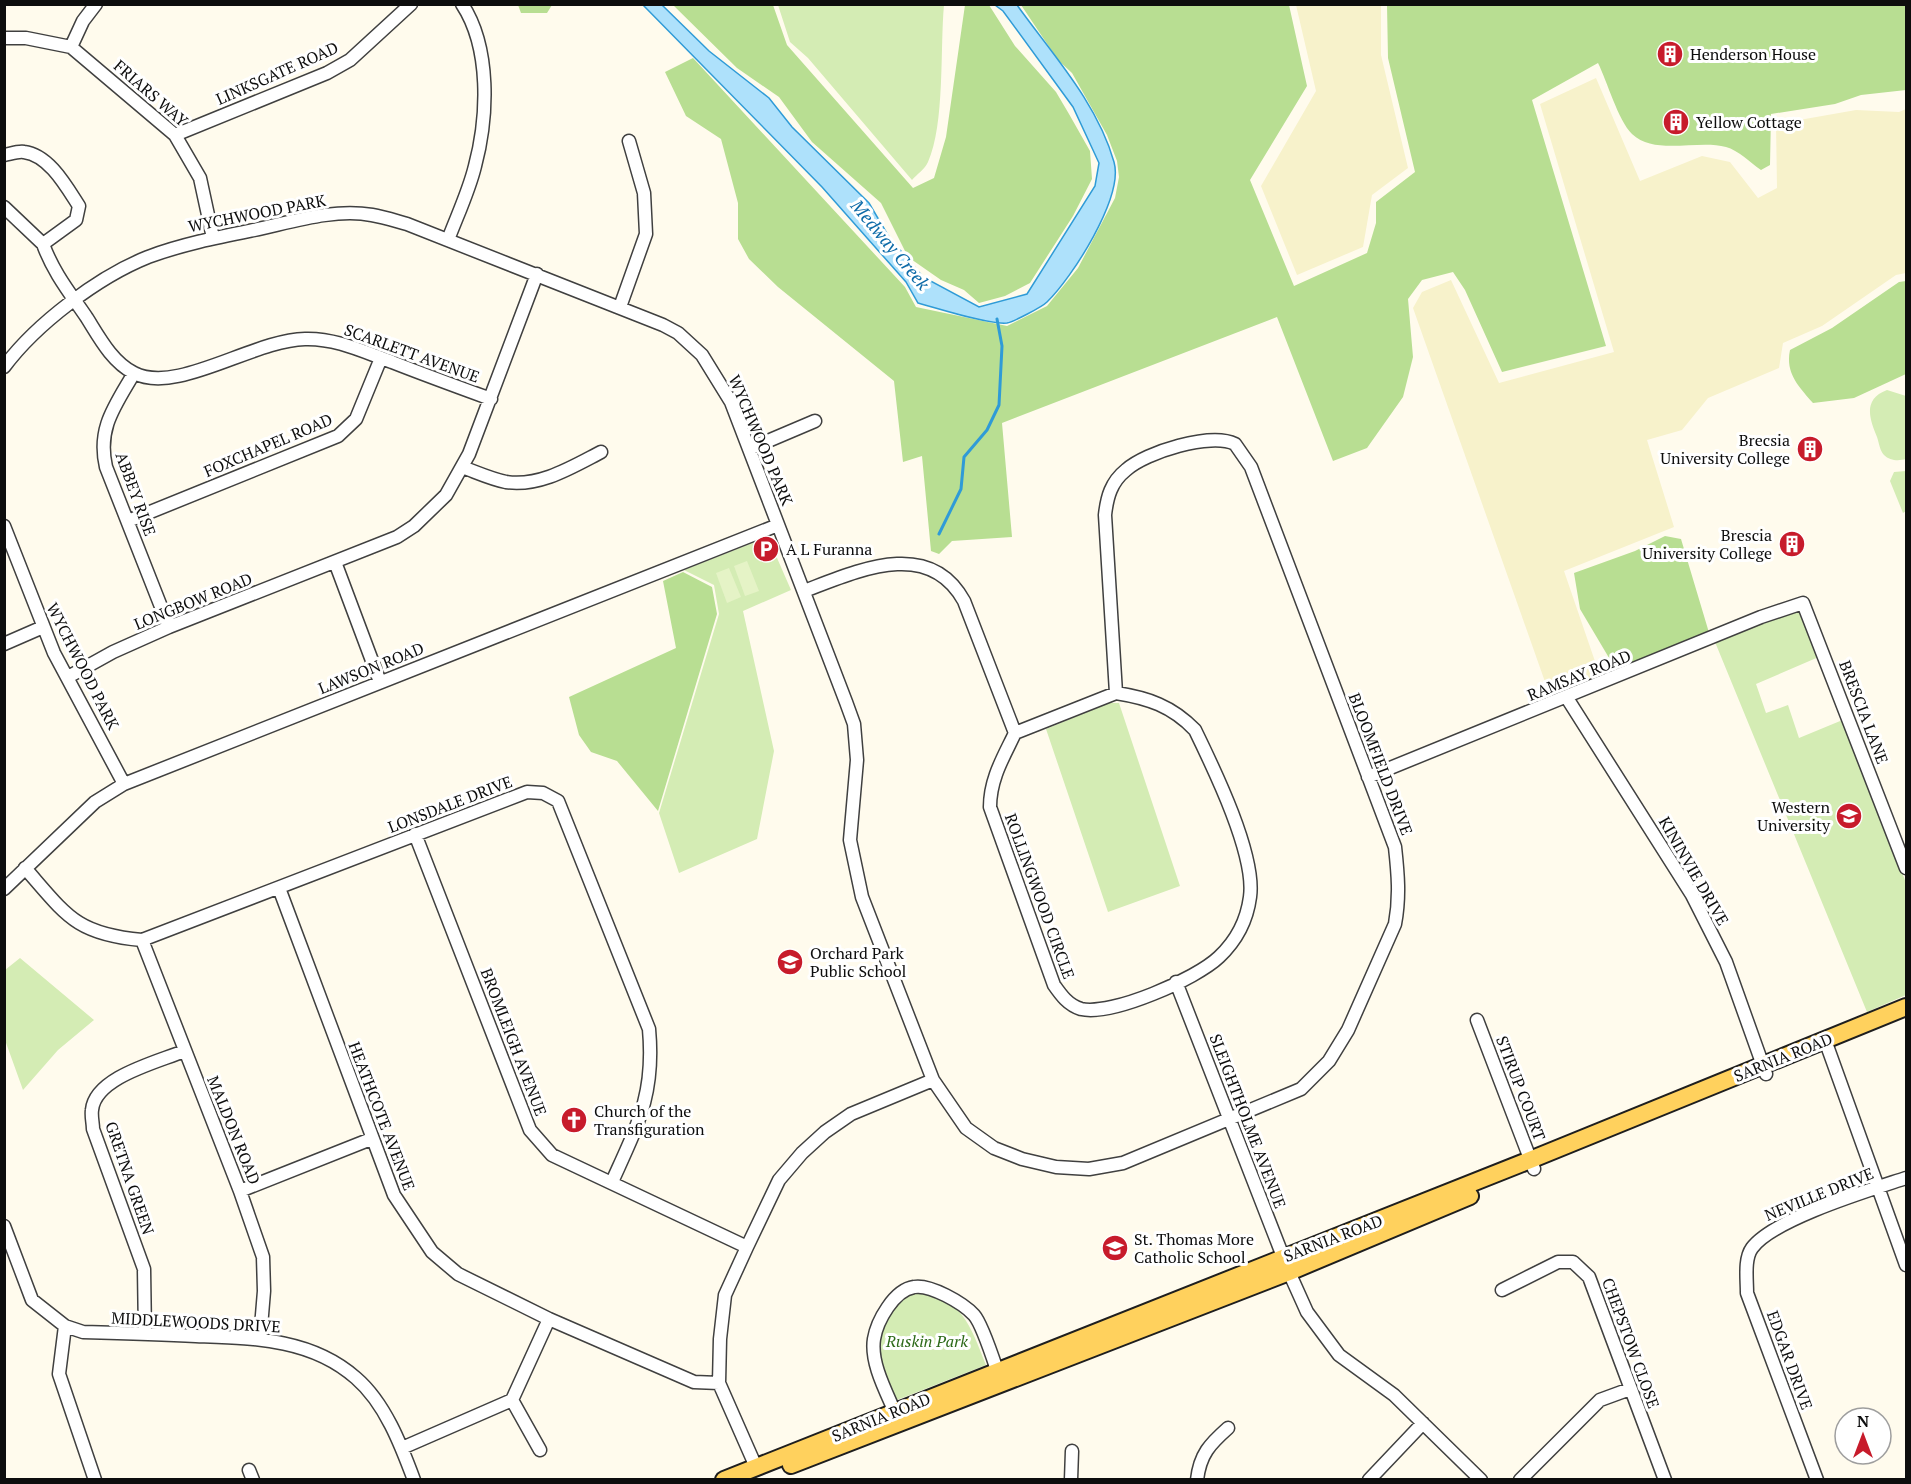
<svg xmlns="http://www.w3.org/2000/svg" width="1911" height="1484" font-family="'PT Serif',serif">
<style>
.farmland{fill:#f7f2cb}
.green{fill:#d4ecb4}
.forest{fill:#b8de92}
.pitch{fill:#e5f3c6}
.water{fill:#aee1fb;stroke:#2f9bd7;stroke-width:1.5}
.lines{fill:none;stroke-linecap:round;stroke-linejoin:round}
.stream{stroke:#2f9bd7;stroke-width:3}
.minor-casing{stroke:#404040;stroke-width:15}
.major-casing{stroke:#1e1e1e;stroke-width:20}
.minor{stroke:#fff;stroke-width:12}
.major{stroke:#ffd15d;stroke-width:16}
.labels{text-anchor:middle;stroke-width:6;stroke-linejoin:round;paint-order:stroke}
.poi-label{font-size:16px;fill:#0d0d0d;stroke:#fff;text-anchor:start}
.street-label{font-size:16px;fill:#0d0d0d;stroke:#fff}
.park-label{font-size:16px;font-style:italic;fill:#2d6a19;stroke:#fff}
.water-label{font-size:18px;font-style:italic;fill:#0d6ba8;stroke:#fff}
</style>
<rect width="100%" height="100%" fill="#fffbed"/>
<path class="farmland" d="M1296 5H1381V55L1408 168 1372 195 1363 247 1297 275 1261 186 1316 91Z
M1596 78 1640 181 1702 156 1730 162 1758 198 1777 188 1776 124 1856 110 1899 112 1906 109V273L1896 275 1822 326 1783 343 1779 368 1708 398 1682 430 1647 440 1674 527 1564 571 1599 673 1550 696 1413 308 1422 292 1451 280 1499 383 1614 352 1540 104Z"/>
<path class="green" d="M778 5H944C940 47 945 125 928 162 925 169 917 174 912 180L808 58 790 42Z
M1887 390 1906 396V459C1899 461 1890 461 1884 455 1880 451 1879 443 1877 437 1869 418 1863 399 1887 390Z
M1906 471V511L1903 513 1890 481 1894 472Z
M768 537 770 541 757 547 760 557 774 551 791 590 743 611 774 751 757 839 679 873 659 813 719 614 714 585 684 570Z
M1795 611 1801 613 1821 656 1756 684 1766 713 1788 705 1799 738 1845 719 1906 883V995L1867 1012 1715 642Z
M1109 703H1119L1180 886 1108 912 1046 729Z
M20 958 94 1020 58 1050 23 1090 5 1040V970Z
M914 1292C962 1296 970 1325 986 1365L897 1400C890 1387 880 1371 879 1356 876 1333 893 1301 914 1292Z"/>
<path class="forest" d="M518 5V4L552 5 547 13H521Z
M673 5H773L787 45 913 188 934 178 946 137 965 5H989L1015 46 1056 92 1069 114 1090 151 1092 179 1073 216 1030 283 1005 296 979 303 964 290 941 280 908 257 881 203 812 142 779 97 737 68Z
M1021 5H1289L1307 86 1250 180 1294 286 1367 253 1376 223V202L1415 172 1388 58 1387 5H1906V90L1861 95 1835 104 1771 114 1770 165 1761 170C1751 163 1738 150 1726 147 1698 139 1655 156 1632 134 1618 120 1607 81 1598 63L1532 100 1606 346 1502 372 1465 290 1453 272 1422 280 1408 299 1413 357 1403 397 1367 448 1333 461 1277 317 1002 423 1012 537 952 541 939 554 931 551 922 456 903 462 894 381 778 287 749 259 738 239V203L721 139 686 116 665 72 693 58 905 287 916 307 1007 326 1047 306 1078 268 1115 198 1119 177 1117 161 1107 135 1072 73 1058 60Z
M1906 281V374L1854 398 1813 403C1799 387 1785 373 1790 350L1832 328 1899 282Z
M1665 536 1681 539 1710 636 1618 673 1580 609 1574 573 1635 551Z
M683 572 712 587 717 614 658 811 617 761 591 752 579 735 569 697 676 648 663 581Z"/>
<path class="pitch" d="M747 561 759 591 745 596 734 566Z
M729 568 741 597 727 603 716 573Z"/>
<path class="water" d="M643 5H662L709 51 769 98 792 127 869 203 889 237 923 277 979 307 1027 294 1095 186 1099 163 1073 107 1003 11 995 5H1017C1052 54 1097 102 1114 162 1124 197 1072 278 1047 302 1042 307 1013 322 1007 323 989 325 937 308 918 303L906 282 822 187Z"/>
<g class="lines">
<path class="stream" d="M939 534 961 489 964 457 987 430 999 405 1002 346 997 319"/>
<defs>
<path id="minor" d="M4 38H26L71 47 175 135 200 178 213 238
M71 47 83 21 96 4
M175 135 327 73 350 60 411 4
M4 155C10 154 18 151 24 152 49 155 66 186 79 206L76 220 43 244C53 272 70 293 87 318 99 337 112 362 134 373 177 395 253 340 305 339 336 338 364 352 392 362 425 375 458 387 491 399
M4 207 43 244
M448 240C457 216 469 191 475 166 488 117 491 48 462 4
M620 307 646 234 644 193 629 141
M4 367C36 324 98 277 148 257 183 244 219 237 254 230 292 222 334 208 372 215 384 217 396 221 407 224L663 325 678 333 702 355 731 402 846 702 854 724 857 760 850 840 862 897 933 1080 966 1128 994 1148 1022 1159 1056 1167 1089 1169 1123 1163 1301 1089 1329 1061 1348 1030 1395 924C1400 897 1398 874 1395 847L1251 467 1235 444C1211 432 1146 452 1126 470 1111 482 1107 497 1105 515L1116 693
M134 373C115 406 97 428 106 467L169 627
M749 449 815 421
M462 467C476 472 491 479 506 482 540 487 572 467 601 452
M128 521 338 436 356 419 381 358
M4 526 54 653 124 784
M335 562 380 682
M804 591C857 571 929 537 964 601L1015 733
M4 644 43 627
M68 677 113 652 169 627 397 537 414 526 446 495 469 454 537 274
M1116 693C1148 698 1172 706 1195 730 1214 769 1256 855 1250 897 1247 920 1236 941 1219 957 1196 979 1112 1016 1081 1009 1068 1005 1061 995 1054 985L990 807C990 779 1003 758 1015 733Z
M1567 698 1692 895 1726 962 1766 1074
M1368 777 1761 617 1803 603 1906 868
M415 834 530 1130 552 1155 747 1247
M25 868C67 916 76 934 142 940L527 792 543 793 558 801 649 1029C655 1094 638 1124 612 1182
M279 888 394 1195 432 1252 458 1274 549 1319 694 1382 719 1383
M4 889 95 802 124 784 778 525
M142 940 240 1191 263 1257 264 1291 260 1339
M1176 982 1289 1272 1307 1312 1339 1355 1394 1395 1481 1480
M1477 1020 1534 1169
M1825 1040 1906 1265
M240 1191 371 1139
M4 1226 32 1300 65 1326 83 1332C121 1333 158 1334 196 1336 252 1338 311 1338 356 1378 385 1403 401 1445 414 1480
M1502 1290 1558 1262H1573L1589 1277 1665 1480
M65 1326 59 1374 95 1480
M145 1334 144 1269 93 1129C93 1123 91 1116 92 1110 95 1077 158 1062 184 1051
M512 1400 540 1450
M897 1417C888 1395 870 1364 874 1339 877 1321 894 1290 914 1287 930 1284 963 1303 974 1315 983 1325 995 1365 1000 1379
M402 1448 512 1400 549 1319
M756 1467 719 1383 720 1339 725 1295 747 1247 779 1180 802 1153 825 1132 851 1114 933 1080
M249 1470 253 1480
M1071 1480 1072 1451
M1197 1480C1200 1454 1210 1444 1228 1428
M1369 1480 1423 1423
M1520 1480 1600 1400 1630 1389
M1817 1480 1747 1293C1747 1279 1744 1259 1752 1248 1773 1219 1870 1190 1906 1178"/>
<path id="major" d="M791 1465 1289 1272 1470 1196
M724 1480 1530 1160 1906 1007"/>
</defs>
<use href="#minor" class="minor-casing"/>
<use href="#major" class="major-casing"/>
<use href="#minor" class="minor"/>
<use href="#major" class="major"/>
</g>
<defs>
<symbol id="building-disc" viewBox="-11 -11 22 22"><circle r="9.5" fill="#c71b2b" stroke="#fff"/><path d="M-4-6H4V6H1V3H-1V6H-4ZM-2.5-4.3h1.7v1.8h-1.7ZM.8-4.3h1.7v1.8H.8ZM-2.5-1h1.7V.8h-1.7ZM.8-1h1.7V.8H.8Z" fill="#fff"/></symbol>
<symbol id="parking-disc" viewBox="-11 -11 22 22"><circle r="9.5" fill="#c71b2b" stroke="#fff"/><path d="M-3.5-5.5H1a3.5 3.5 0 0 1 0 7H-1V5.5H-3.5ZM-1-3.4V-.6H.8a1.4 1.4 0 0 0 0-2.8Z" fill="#fff"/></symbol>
<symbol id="university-disc" viewBox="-11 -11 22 22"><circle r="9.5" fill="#c71b2b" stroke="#fff"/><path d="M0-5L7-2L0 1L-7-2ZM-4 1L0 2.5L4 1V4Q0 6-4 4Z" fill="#fff"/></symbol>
<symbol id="school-disc" viewBox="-11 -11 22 22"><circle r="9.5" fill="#c71b2b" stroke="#fff"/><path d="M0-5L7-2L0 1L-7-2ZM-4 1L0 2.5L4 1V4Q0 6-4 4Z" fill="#fff"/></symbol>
<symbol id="church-disc" viewBox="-11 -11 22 22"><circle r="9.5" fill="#c71b2b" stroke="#fff"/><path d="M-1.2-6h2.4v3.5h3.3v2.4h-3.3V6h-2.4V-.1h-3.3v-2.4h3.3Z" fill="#fff"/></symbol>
</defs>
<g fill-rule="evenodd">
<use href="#building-disc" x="1655" y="39" width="30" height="30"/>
<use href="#building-disc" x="1661" y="107" width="30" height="30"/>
<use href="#building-disc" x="1795" y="434" width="30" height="30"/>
<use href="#building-disc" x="1777" y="529" width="30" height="30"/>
<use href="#parking-disc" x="751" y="534" width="30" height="30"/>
<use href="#university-disc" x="1834" y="801" width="30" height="30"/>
<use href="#school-disc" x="775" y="947" width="30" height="30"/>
<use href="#church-disc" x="559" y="1105" width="30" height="30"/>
<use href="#school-disc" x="1100" y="1233" width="30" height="30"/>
</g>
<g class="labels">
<g class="poi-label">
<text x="1690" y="60">Henderson House</text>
<text x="1696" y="128">Yellow Cottage</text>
<text x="1790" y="446" text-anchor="end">Brecsia<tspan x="1790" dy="18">University College</tspan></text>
<text x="1772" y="541" text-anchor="end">Brescia<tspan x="1772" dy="18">University College</tspan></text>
<text x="786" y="555">A L Furanna</text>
<text x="1830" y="813" text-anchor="end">Western<tspan x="1830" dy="18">University</tspan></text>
<text x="810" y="959">Orchard Park<tspan x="810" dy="18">Public School</tspan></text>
<text x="594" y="1117">Church of the<tspan x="594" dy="18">Transfiguration</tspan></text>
<text x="1134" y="1245">St. Thomas More<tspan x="1134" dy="18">Catholic School</tspan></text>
</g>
<g class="street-label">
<text transform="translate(277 73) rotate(-24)" y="6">LINKSGATE ROAD</text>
<text transform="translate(151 93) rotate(41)" y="6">FRIARS WAY</text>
<text transform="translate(257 213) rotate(-11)" y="6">WYCHWOOD PARK</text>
<text transform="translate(412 353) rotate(20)" y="6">SCARLETT AVENUE</text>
<text transform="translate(761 440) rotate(67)" y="6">WYCHWOOD PARK</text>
<text transform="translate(268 445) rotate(-23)" y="6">FOXCHAPEL ROAD</text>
<text transform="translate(136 494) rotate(70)" y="6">ABBEY RISE</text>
<text transform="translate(193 601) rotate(-22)" y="6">LONGBOW ROAD</text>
<text transform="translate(83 666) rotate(63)" y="6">WYCHWOOD PARK</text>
<text transform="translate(371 668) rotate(-22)" y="6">LAWSON ROAD</text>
<text transform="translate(1579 675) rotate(-22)" y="6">RAMSAY ROAD</text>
<text transform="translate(1864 712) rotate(69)" y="6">BRESCIA LANE</text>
<text transform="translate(1381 764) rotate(69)" y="6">BLOOMFIELD DRIVE</text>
<text transform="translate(450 804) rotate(-21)" y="6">LONSDALE DRIVE</text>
<text transform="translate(1694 871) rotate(60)" y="6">KININVIE DRIVE</text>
<text transform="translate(1040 896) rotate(70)" y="6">ROLLINGWOOD CIRCLE</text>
<text transform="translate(514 1042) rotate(69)" y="6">BROMLEIGH AVENUE</text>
<text transform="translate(1783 1057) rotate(-22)" y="6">SARNIA ROAD</text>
<text transform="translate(1521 1088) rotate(69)" y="6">STIRUP COURT</text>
<text transform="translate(382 1116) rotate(69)" y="6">HEATHCOTE AVENUE</text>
<text transform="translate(1248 1121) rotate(69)" y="6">SLEIGHTHOLME AVENUE</text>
<text transform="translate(234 1130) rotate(68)" y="6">MALDON ROAD</text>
<text transform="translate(130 1178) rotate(71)" y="6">GRETNA GREEN</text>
<text transform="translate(1819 1194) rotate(-22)" y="6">NEVILLE DRIVE</text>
<text transform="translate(1333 1238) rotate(-21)" y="6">SARNIA ROAD</text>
<text transform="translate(196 1322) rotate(3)" y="6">MIDDLEWOODS DRIVE</text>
<text transform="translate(1631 1343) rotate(70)" y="6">CHEPSTOW CLOSE</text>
<text transform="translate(1790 1360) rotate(70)" y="6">EDGAR DRIVE</text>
<text transform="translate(881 1417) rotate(-22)" y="6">SARNIA ROAD</text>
</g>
<g class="park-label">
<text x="927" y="1347">Ruskin Park</text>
</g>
<g class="water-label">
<text transform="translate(890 245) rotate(50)" y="6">Medway Creek</text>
</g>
</g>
<rect width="1911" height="1484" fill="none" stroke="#0d0d0d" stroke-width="12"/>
<g transform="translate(1863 1436)"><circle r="28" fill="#ffffff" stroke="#9e9e9e" stroke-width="1.5"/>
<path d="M0-4.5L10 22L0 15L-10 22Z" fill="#c71b2b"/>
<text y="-9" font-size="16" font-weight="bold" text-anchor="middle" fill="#0d0d0d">N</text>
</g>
</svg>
